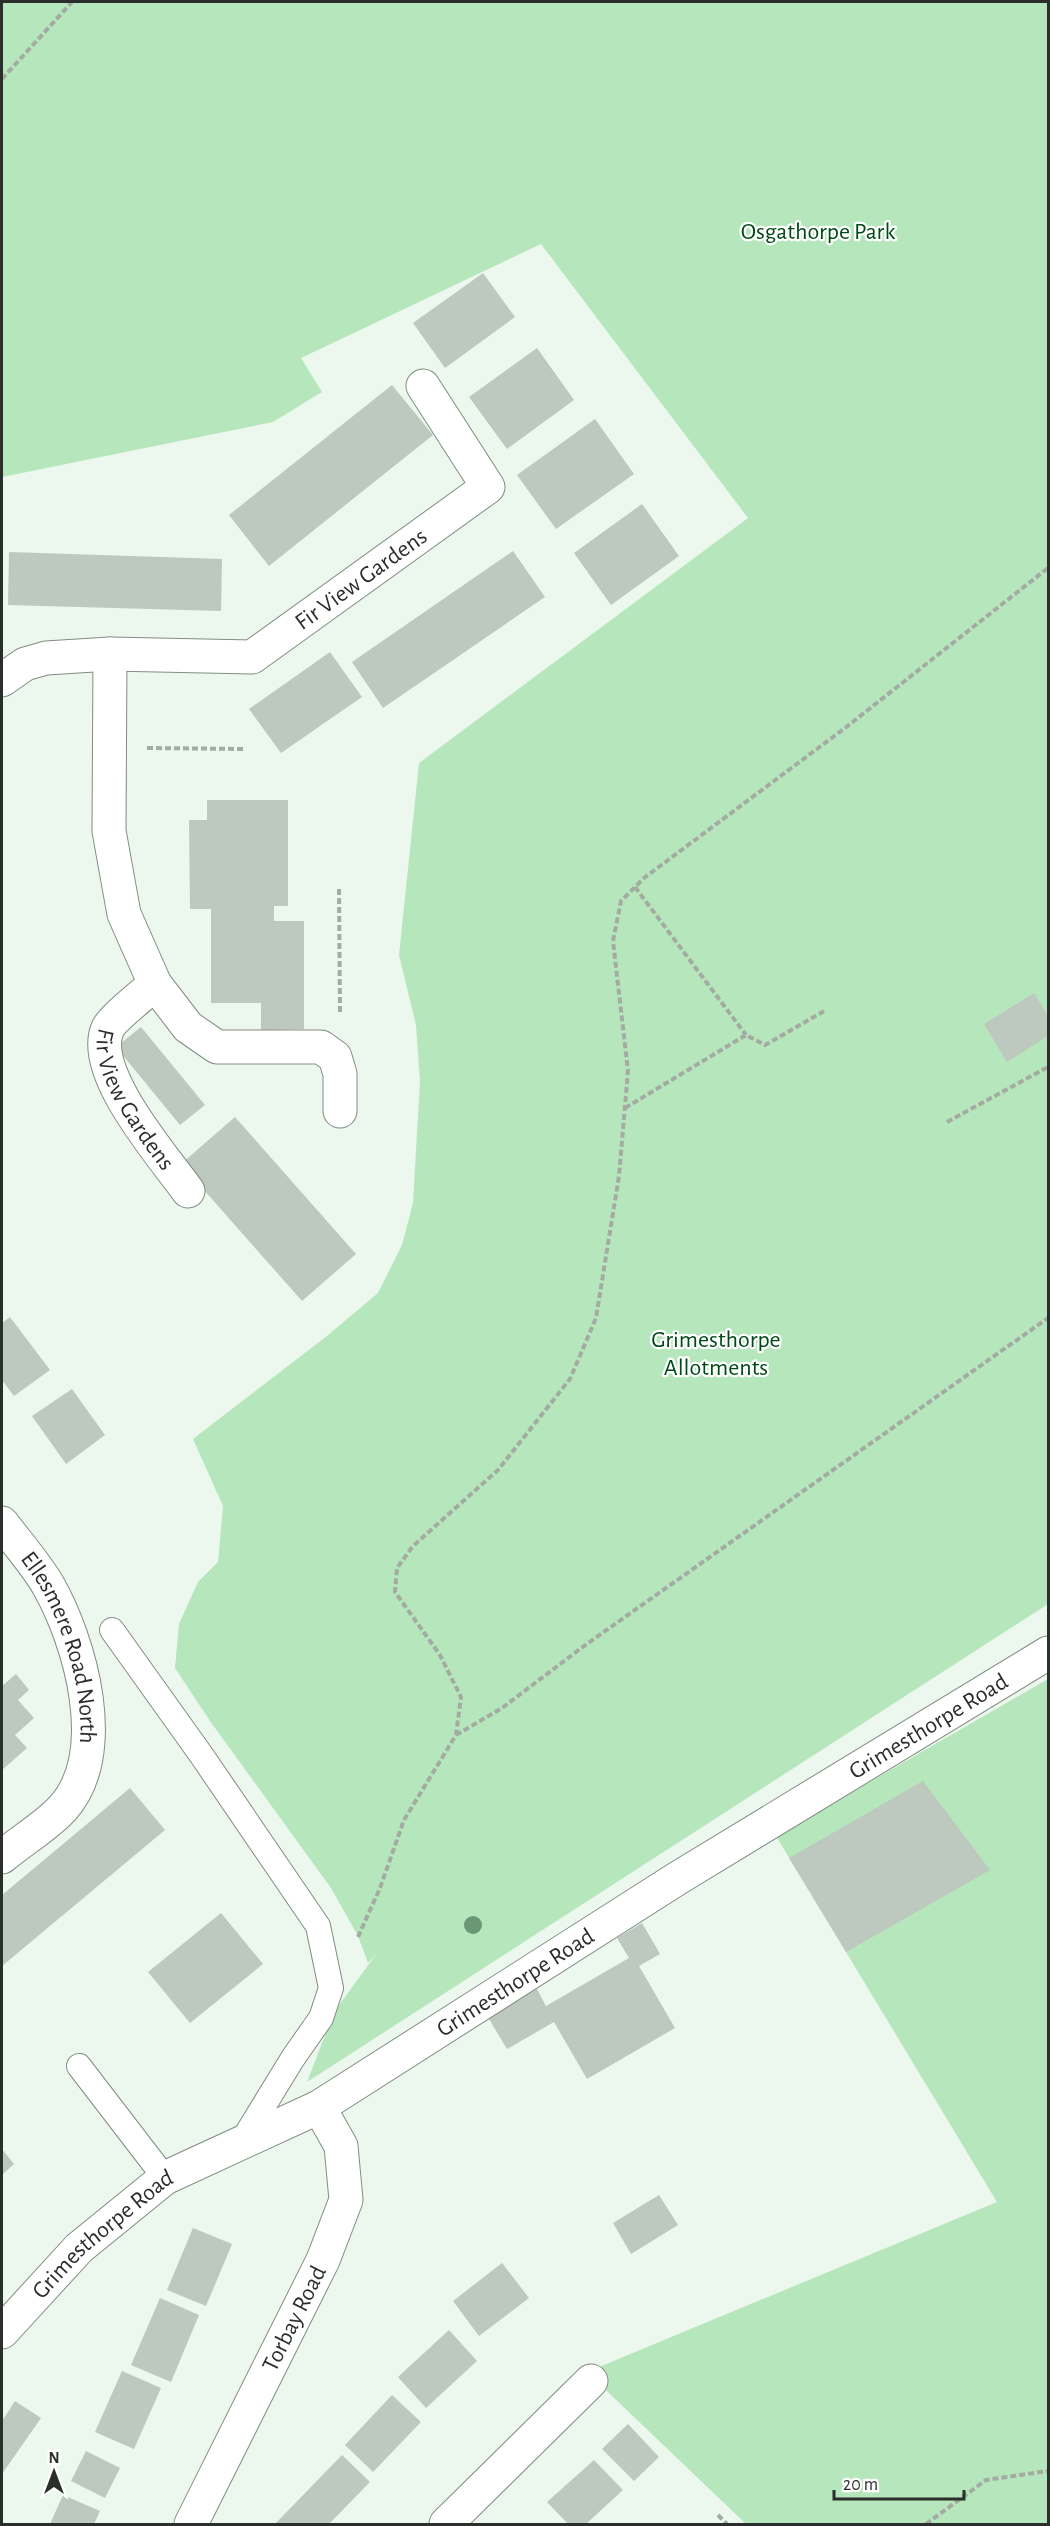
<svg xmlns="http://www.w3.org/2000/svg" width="1050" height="2526" font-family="'Alegreya Sans',sans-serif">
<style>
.green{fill:#b6e6bb}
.building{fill:#bdc8be}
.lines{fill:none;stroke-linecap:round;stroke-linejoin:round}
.lane-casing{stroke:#828c82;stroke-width:26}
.street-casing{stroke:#828c82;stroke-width:35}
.path{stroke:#a3aba3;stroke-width:4;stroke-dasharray:6 3;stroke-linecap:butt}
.lane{stroke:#fff;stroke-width:24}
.street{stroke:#fff;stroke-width:33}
.tree{fill:#6a9877}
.labels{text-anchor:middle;stroke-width:4.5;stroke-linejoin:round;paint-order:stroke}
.park-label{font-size:24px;fill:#004a17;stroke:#fff}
.street-label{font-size:24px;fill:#2b2f2b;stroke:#fff}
</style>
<rect width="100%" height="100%" fill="#ecf7ed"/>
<path class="green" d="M2 2H1048V1604L307 2082 334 2012 377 1953 368 1963 358 1936 331 1888 210 1721 175 1668 179 1624 198 1582 218 1562 223 1506 193 1439 327 1336 378 1293 402 1245 413 1203 420 1081 416 1025 399 955 419 763 748 518 541 244 301 358 322 392 273 422 2 477Z
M1048 1679V2524H746L587 2372 997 2202 776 1836Z"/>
<path class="building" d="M483 273 515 317 445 368 413 323Z
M537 348 574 400 507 449 469 397Z
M392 385 433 435 269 566 229 515Z
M595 419 634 474 556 529 517 475Z
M642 504 679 556 611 605 574 553Z
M513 551 545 597 383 708 352 662Z
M9 552 222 559 221 611 8 605Z
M330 652 362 697 281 753 249 709Z
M207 800H288V906H274V921H304V1029L261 1030V1003H211V909H190L189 820H207Z
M1034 993 1048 1016V1036L1007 1062 984 1024Z
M141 1027 205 1105 180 1125 116 1047Z
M235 1117 356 1254 302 1301 181 1164Z
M10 1317 50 1370 14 1396 2 1380V1323Z
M72 1389 105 1435 66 1464 32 1416Z
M16 1674 29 1690 18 1700 34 1718 15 1735 27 1748 2 1770V1686Z
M923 1781 990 1870 846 1952 789 1858Z
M130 1788 165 1830 2 1966V1895Z
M221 1913 263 1964 190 2023 148 1972Z
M642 1923 660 1954 639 1966 675 2028 587 2079 554 2022 507 2049 483 2009 532 1980 546 2006 629 1958 617 1938Z
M2 2149 14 2164 2 2175Z
M659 2195 678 2225 631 2254 613 2223Z
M193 2228 232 2244 206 2306 167 2290Z
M502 2263 529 2298 479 2336 453 2301Z
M160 2298 199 2315 171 2382 131 2365Z
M449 2330 477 2361 426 2408 398 2377Z
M122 2371 161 2388 134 2449 95 2432Z
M392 2395 421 2422 373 2472 345 2445Z
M15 2401 41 2418 2 2474V2421Z
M628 2424 659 2457 634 2481 602 2449Z
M86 2451 120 2468 105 2498 71 2481Z
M342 2455 370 2482 329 2524H275Z
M594 2460 623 2490 586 2524H568L547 2502Z
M63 2495 100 2511 94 2524H50Z"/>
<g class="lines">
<defs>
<path id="lane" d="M112 1630 202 1756 318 1926 331 1988 321 2018 293 2058 241 2143
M79 2066 165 2178"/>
<g id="street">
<path d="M110 654 109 831 124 914 155 984 188 1027 217 1047H321L335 1057 340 1074V1111"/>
<path id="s1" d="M2 680 25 664 46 658 110 654 252 657 488 487 423 386"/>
<path id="s2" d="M155 984C145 993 113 1018 108 1028 88 1071 163 1156 188 1191"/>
<path id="s3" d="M2 1523C17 1543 35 1563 48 1585 80 1641 113 1754 62 1809 45 1827 21 1841 2 1857"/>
<path id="s4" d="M2 2332 79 2248 165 2178 319 2107 678 1878 1048 1653"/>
<path id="s5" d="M191 2524 323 2260 346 2200 341 2146 319 2107"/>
<path d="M446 2524 591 2381"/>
</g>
</defs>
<use href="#lane" class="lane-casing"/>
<use href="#street" class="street-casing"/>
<path class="path" d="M2 79 72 2
M147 748 246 749
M635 887 746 1035
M339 889 340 1014
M625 1108 746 1035 765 1045 824 1011
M947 1122 1048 1067
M456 1735 502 1708 584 1646 1048 1318
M358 1937 380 1888 404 1820 456 1735 461 1697 440 1655 395 1592 397 1568 413 1546 498 1470 570 1379 596 1318 619 1176 628 1071 613 941 621 901 644 878 845 728 1048 568
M718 2515 727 2524
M926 2524 986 2480 1048 2471"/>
<use href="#lane" class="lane"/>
<use href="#street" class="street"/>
</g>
<circle class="tree" cx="473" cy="1925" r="9"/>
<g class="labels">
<g class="park-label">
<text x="818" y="239">Osgathorpe Park</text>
<text x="716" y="1347">Grimesthorpe<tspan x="716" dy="28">Allotments</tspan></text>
</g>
<g class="street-label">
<text dy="8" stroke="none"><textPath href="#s1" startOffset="390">Fir View Gardens</textPath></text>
<text dy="8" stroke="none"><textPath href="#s2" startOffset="144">Fir View Gardens</textPath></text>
<text dy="8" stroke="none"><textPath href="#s3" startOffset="141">Ellesmere Road North</textPath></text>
<text dy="8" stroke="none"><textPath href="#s4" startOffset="1113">Grimesthorpe Road</textPath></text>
<text dy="8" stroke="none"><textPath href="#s4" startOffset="627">Grimesthorpe Road</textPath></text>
<text dy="8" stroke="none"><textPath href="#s4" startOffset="141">Grimesthorpe Road</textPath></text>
<text dy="8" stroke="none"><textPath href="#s5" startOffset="230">Torbay Road</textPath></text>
</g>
</g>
<rect width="1050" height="2526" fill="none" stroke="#2b2f2b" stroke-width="6"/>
<g transform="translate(54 2472)" stroke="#ffffff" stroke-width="4.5" paint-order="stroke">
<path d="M0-4.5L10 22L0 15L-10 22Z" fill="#2b2f2b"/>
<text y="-9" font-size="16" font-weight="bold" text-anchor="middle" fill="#2b2f2b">N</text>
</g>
<path d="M834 2490v9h130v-9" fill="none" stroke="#2b2f2b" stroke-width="3"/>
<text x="843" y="2490" font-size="18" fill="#2b2f2b" stroke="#ffffff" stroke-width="4.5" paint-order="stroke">20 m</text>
</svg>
